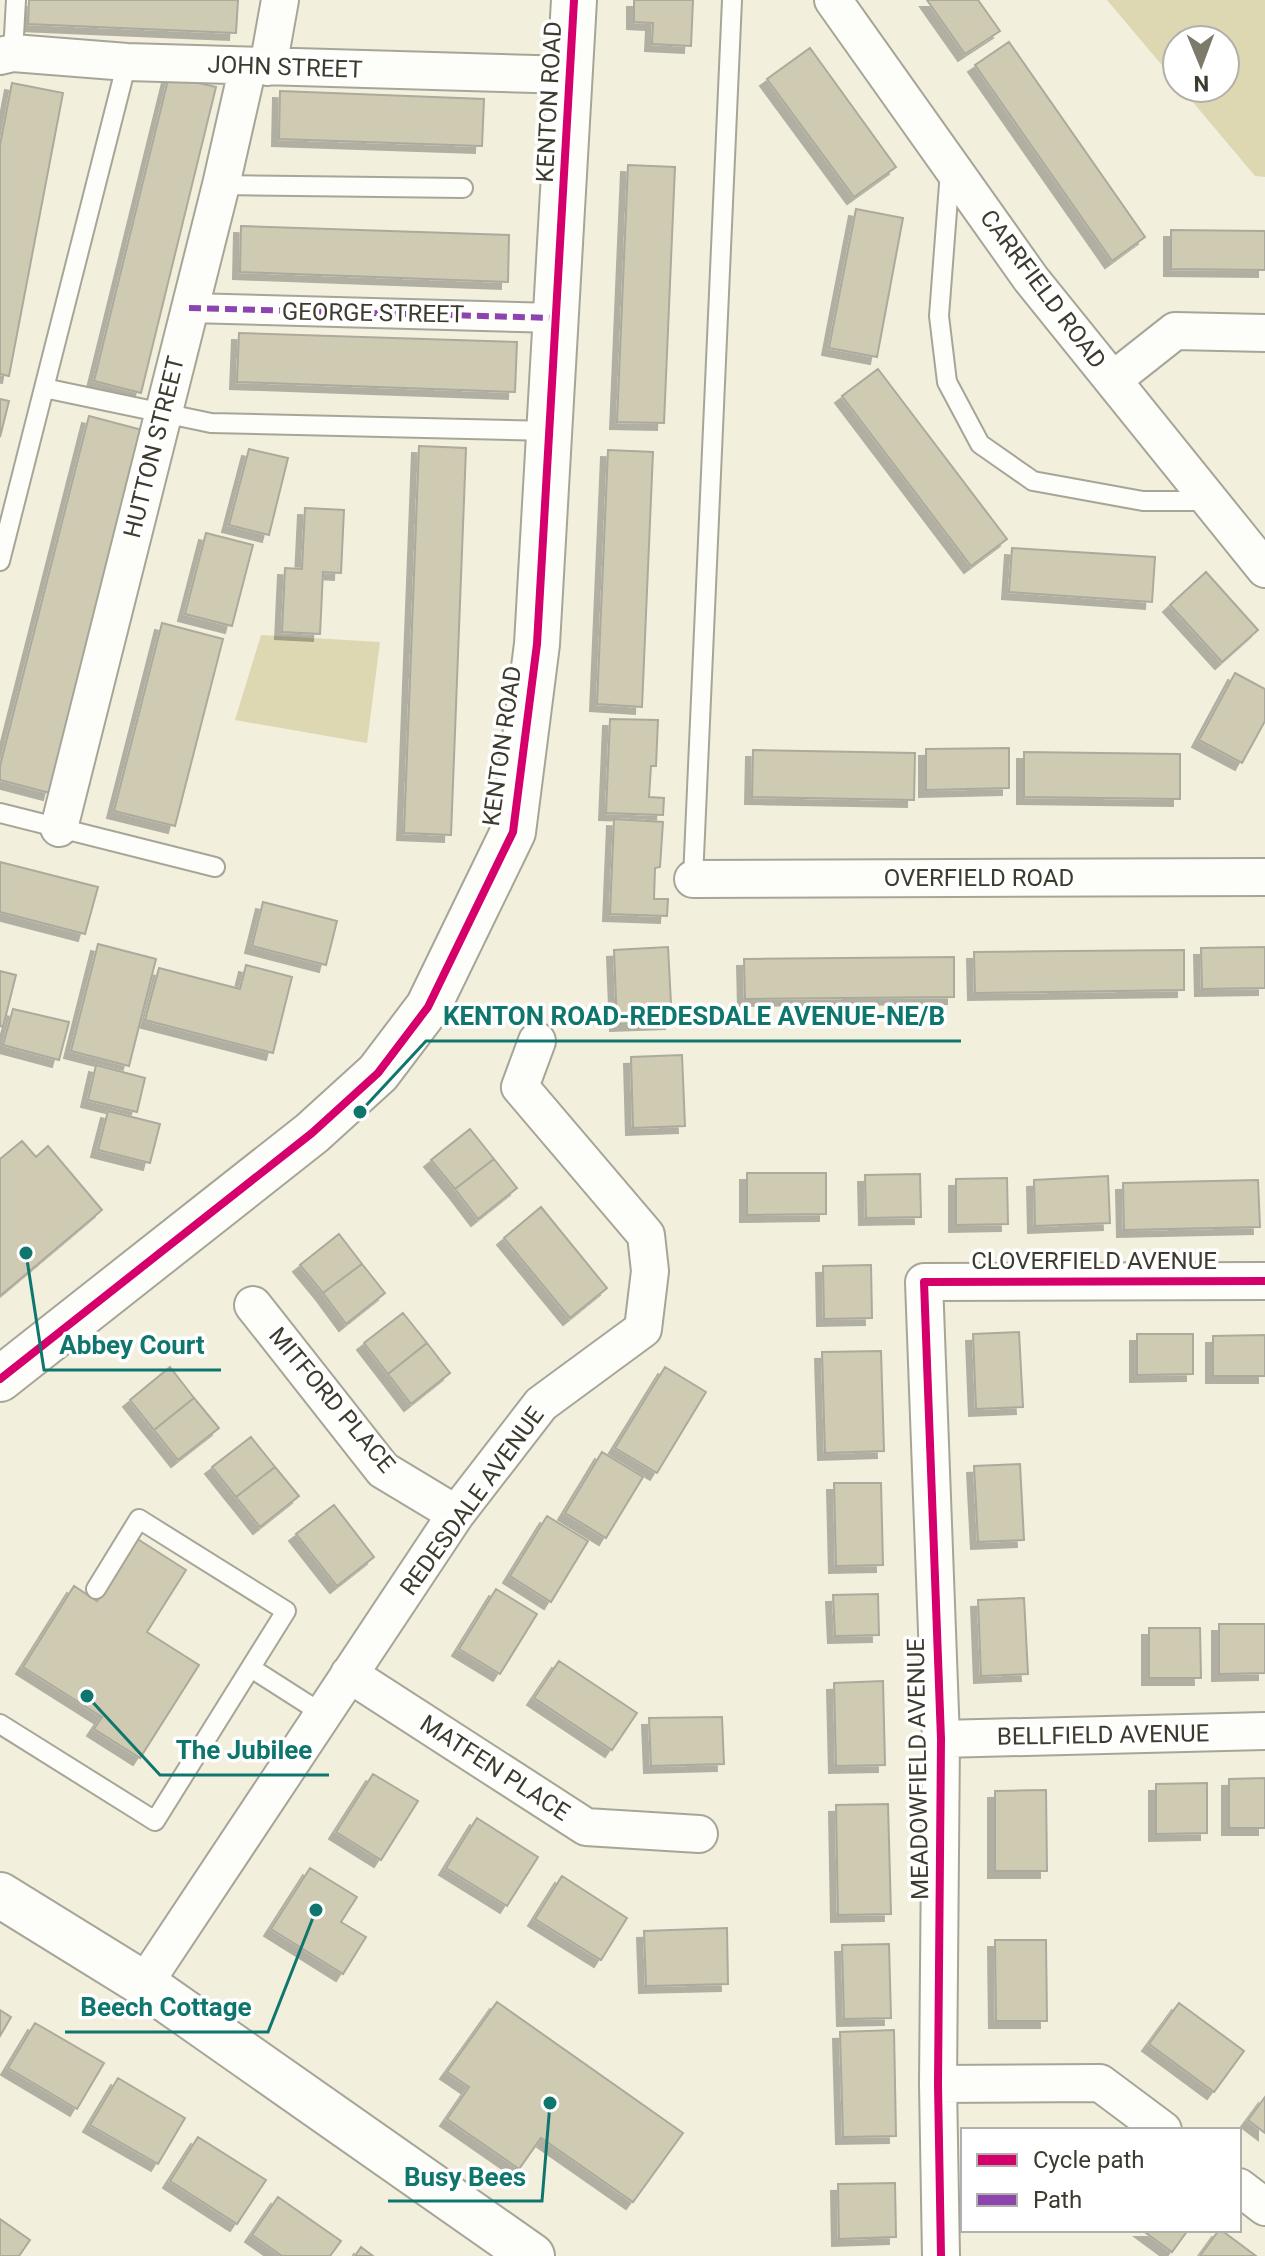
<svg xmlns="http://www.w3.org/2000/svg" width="1265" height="2256" font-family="Roboto,sans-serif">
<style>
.green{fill:#ddd7b2}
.building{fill:#cfcbb2;stroke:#acaa9c;stroke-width:2;filter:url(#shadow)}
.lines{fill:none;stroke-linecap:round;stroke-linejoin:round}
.service-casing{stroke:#a7a597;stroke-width:22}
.pedestrian-casing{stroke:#a7a597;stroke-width:32}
.minor-casing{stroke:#a7a597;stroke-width:40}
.tertiary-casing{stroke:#a7a597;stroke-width:48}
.service{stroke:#fdfdfa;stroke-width:18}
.pedestrian{stroke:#fdfdfa;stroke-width:28}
.minor{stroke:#fdfdfa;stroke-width:36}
.tertiary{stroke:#fdfdfa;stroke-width:44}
.quiet{stroke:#8e44ad;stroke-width:6;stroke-dasharray:12 6;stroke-linecap:butt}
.cycleway-casing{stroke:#fff;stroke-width:13}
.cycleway{stroke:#d6006c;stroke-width:8}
.labels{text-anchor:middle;stroke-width:7;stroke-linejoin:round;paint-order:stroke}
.street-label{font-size:24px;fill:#3d3b2d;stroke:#fff}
.leader{fill:none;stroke:#0f766e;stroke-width:3}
.callout-dot{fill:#0f766e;stroke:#fff;stroke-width:3}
.callout-label{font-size:26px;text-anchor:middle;font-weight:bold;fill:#0f766e;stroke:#fff;stroke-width:7;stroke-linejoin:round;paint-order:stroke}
</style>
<defs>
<filter id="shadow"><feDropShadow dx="-7" dy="7" stdDeviation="0" flood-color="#0004"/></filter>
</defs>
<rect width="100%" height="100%" fill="#f2efdc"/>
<path class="green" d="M1107 0H1265V177L1255 176 1181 88H1225V40H1177V83Z
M261 635 380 642 367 743 235 720Z"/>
<path class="building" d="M29 0H238L236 33 28 24Z
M634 0H693L691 46 652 44 653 23 634 22Z
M927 0H978L1000 31 965 54Z
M1009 42 1145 237 1112 261 975 65Z
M810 48 896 167 854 197 767 79Z
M169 76 216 87 141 393 94 381Z
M12 83 63 93 9 376 0 374V145Z
M280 91 484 99 482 146 279 139Z
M628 165 675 167 664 423 617 422Z
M856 209 903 218 877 357 829 348Z
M241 226 509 235 508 282 240 272Z
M1171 230 1265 231V270L1171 269Z
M239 333 517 342 515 392 237 382Z
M878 369 1007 539 971 566 842 396Z
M0 399 9 401 0 437Z
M89 416 142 430 50 793 0 780V766Z
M419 446 466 448 451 835 404 833Z
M249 449 288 458 269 535 229 525Z
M608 450 653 452 642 707 597 704Z
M305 508 344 510 341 573 323 572 320 634 282 632 285 568 302 569Z
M206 533 253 545 232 626 185 614Z
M1012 548 1155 557 1152 602 1009 592Z
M1206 572 1258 630 1222 662 1170 605Z
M162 623 223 639 175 826 114 811Z
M1235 673 1265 689V721L1242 763 1199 740Z
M610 719 658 720 656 766H651L649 797 664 798 663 815 606 813Z
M1009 748V788L926 790V749Z
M753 750 915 753 914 800 752 797Z
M1024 752 1180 754V799L1024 797Z
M614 819 663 822 660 867 655 868 654 899H668L667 916 610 914Z
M0 862 98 887 85 934 0 912Z
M263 902 337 921 326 965 252 946Z
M98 944 156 959 129 1066 71 1051Z
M668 947 672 1022 617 1024 614 950Z
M1265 947V988L1202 989 1201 948Z
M1184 950V990L975 993 974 952Z
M954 957V997L745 999 744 959Z
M246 965 292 977 273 1053 145 1020 159 968 240 989Z
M0 971 16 975 3 1027 0 1026Z
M13 1009 69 1022 59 1060 3 1045Z
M682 1055 685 1126 633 1128 631 1057Z
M96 1065 145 1078 137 1112 88 1100Z
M108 1111 160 1124 150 1163 98 1150Z
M470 1129 494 1159 455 1189 431 1160Z
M22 1141 36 1157 48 1146 102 1210 0 1296V1159Z
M494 1159 517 1188 478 1219 455 1189Z
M747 1173H826V1214L747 1215Z
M920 1174 921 1217 866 1218 865 1175Z
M1108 1176 1110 1223 1035 1226 1034 1180Z
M1007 1178 1008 1224 956 1225V1179Z
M1258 1180 1260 1227 1124 1230 1123 1183Z
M541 1207 607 1288 570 1318 504 1238Z
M339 1234 362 1264 323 1293 300 1265Z
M362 1264 385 1293 346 1324 323 1293Z
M871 1265 872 1318 824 1319 823 1266Z
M403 1313 427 1343 388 1374 364 1343Z
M1019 1332 1023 1407 976 1409 973 1334Z
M1137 1334H1193V1374L1137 1375Z
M1265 1335V1376H1213V1336Z
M427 1343 450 1373 411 1404 388 1374Z
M881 1351 884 1451 825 1453 822 1352Z
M170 1367 194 1398 154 1430 130 1400Z
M665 1367 706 1392 657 1473 615 1448Z
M194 1398 219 1428 178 1460 154 1430Z
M251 1437 275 1467 236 1497 212 1467Z
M602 1452 643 1477 606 1538 565 1513Z
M1020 1464 1024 1540 978 1542 974 1466Z
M275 1467 299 1496 260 1527 236 1497Z
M834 1483H881L883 1565 836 1566Z
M334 1505 374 1557 337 1586 296 1534Z
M547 1516 588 1541 551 1602 510 1576Z
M136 1538 186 1570 147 1632 199 1665 140 1758 94 1729 102 1717 23 1667 74 1586 97 1601Z
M496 1589 537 1614 500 1674 459 1649Z
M878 1594 879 1635 835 1636 833 1595Z
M1024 1598 1028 1674 981 1676 978 1600Z
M1219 1624H1265V1673L1219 1674Z
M1149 1628H1200L1201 1678H1149Z
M559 1661 637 1713 612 1750 534 1698Z
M883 1681 885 1765 836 1766 834 1683Z
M722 1717 724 1764 651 1766 649 1718Z
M373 1774 418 1801 381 1860 336 1832Z
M1265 1778V1828H1229V1779Z
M1207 1783V1833L1156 1834V1784Z
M1046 1790 1047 1871H995V1791Z
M888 1804 891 1914 838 1915 836 1805Z
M477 1818 538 1857 507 1906 446 1868Z
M310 1868 357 1897 341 1922 366 1937 343 1974 271 1929Z
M562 1876 627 1918 601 1960 535 1919Z
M727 1928 728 1984 646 1986 644 1931Z
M995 1940H1046L1047 2021H996Z
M889 1944 891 2018 844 2019 842 1945Z
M497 2002 683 2133 633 2202 541 2138 519 2169 447 2119 469 2087 447 2072Z
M1179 2003 1244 2051 1214 2092 1149 2044Z
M0 2010 11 2017 0 2036Z
M35 2023 104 2063 77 2109 8 2068Z
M894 2030 896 2136 843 2137 840 2032Z
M118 2078 185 2118 158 2164 90 2125Z
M1265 2097V2133L1248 2120Z
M198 2137 266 2180 237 2224 170 2181Z
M895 2183 896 2237 839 2239 838 2184Z
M278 2197 341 2241 330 2256H282L252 2235Z
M0 2219 30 2240 19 2256H0Z
M1142 2230H1188L1172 2252Z
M1219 2230H1221L1256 2256H1200Z
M361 2247 373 2256H355Z"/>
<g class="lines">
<defs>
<path id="service" d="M13 53 16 0
M950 171 939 316 947 382 980 444 1033 481 1143 501H1210
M221 185 463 188
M44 388 211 423 550 431
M0 561 127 62
M0 813 215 867
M693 879 732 0
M251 1668 323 1714
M0 1724 155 1821 286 1611 139 1519 96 1589"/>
<path id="pedestrian" d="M189 308 556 318"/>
<path id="minor" d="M833 0 1031 279 1265 569
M0 56 13 53 127 62 571 75
M268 67 280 0
M1113 380 1175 331 1265 333
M59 828 221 185 248 66
M693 879 1265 877
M253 1305 383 1470 456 1514
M349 1674 586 1827 699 1834
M941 1739 1265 1731
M144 1984 456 1514 541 1404 643 1329 650 1271 646 1235 520 1087 537 1041
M938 2084 1100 2083 1163 2130
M1239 2187 1265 2207
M941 2256 938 2084 941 1739 924 1282 1265 1281"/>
<path id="tertiary" d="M0 1379 312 1133 378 1073 428 1007 513 832 537 644 574 0
M0 1895 144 1984 532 2256"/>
</defs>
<use href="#service" class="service-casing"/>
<use href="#pedestrian" class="pedestrian-casing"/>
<use href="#minor" class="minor-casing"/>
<use href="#tertiary" class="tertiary-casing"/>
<use href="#service" class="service"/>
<use href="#pedestrian" class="pedestrian"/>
<use href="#minor" class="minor"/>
<use href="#tertiary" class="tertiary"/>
<path class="quiet" d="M189 308 556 318"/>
<defs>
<path id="cycleway" d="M0 1379 312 1133 378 1073 428 1007 513 832 537 644 574 0
M941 2256 938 2084 941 1739 924 1282 1265 1281"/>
</defs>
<use href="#cycleway" class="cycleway-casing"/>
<use href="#cycleway" class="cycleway"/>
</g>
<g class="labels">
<g class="street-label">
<text transform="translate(285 67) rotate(2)" y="8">JOHN STREET</text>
<text transform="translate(549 102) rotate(-87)" y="8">KENTON ROAD</text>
<text transform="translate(1043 289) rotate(53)" y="8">CARRFIELD ROAD</text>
<text transform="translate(373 313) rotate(1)" y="8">GEORGE STREET</text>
<text transform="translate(154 447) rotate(-76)" y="8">HUTTON STREET</text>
<text transform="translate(502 746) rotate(-82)" y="8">KENTON ROAD</text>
<text x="979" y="886">OVERFIELD ROAD</text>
<text x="1094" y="1269">CLOVERFIELD AVENUE</text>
<text transform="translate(332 1400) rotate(50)" y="8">MITFORD PLACE</text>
<text transform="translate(472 1501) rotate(-54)" y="8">REDESDALE AVENUE</text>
<text transform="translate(1103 1735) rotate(-1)" y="8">BELLFIELD AVENUE</text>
<text transform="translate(495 1768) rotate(33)" y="8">MATFEN PLACE</text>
<text transform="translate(918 1769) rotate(-91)" y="8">MEADOWFIELD AVENUE</text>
</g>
</g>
<path class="leader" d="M360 1112L426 1041H961M26 1253L44 1370H221M87 1696L160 1775H329M316 1910L268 2032H65M550 2103L542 2201H388"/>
<g class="callout-dot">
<circle cx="360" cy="1112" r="8"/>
<circle cx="26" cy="1253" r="8"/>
<circle cx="87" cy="1696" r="8"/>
<circle cx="316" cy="1910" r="8"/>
<circle cx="550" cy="2103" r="8"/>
</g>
<g class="callout-label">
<text x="694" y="1025">KENTON ROAD-REDESDALE AVENUE-NE/B</text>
<text x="132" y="1354">Abbey Court</text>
<text x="244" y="1759">The Jubilee</text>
<text x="166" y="2016">Beech Cottage</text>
<text x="465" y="2186">Busy Bees</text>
</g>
<rect x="961" y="2128" width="280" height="104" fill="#ffffff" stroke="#b1b1ab" stroke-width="2"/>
<rect x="977" y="2154" width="40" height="12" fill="#d6006c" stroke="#b1b1ab" stroke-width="2"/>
<text x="1033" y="2168" font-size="24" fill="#3d3b2d">Cycle path</text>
<rect x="977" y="2194" width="40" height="12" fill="#8e44ad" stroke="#b1b1ab" stroke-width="2"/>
<text x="1033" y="2208" font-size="24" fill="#3d3b2d">Path</text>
<g transform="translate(1201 64) rotate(179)"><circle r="38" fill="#ffffff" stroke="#b1b1ab" stroke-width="2"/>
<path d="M0-6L14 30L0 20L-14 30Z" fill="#7c7a6a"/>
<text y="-12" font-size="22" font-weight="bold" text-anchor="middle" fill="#3d3b2d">N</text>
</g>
</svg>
